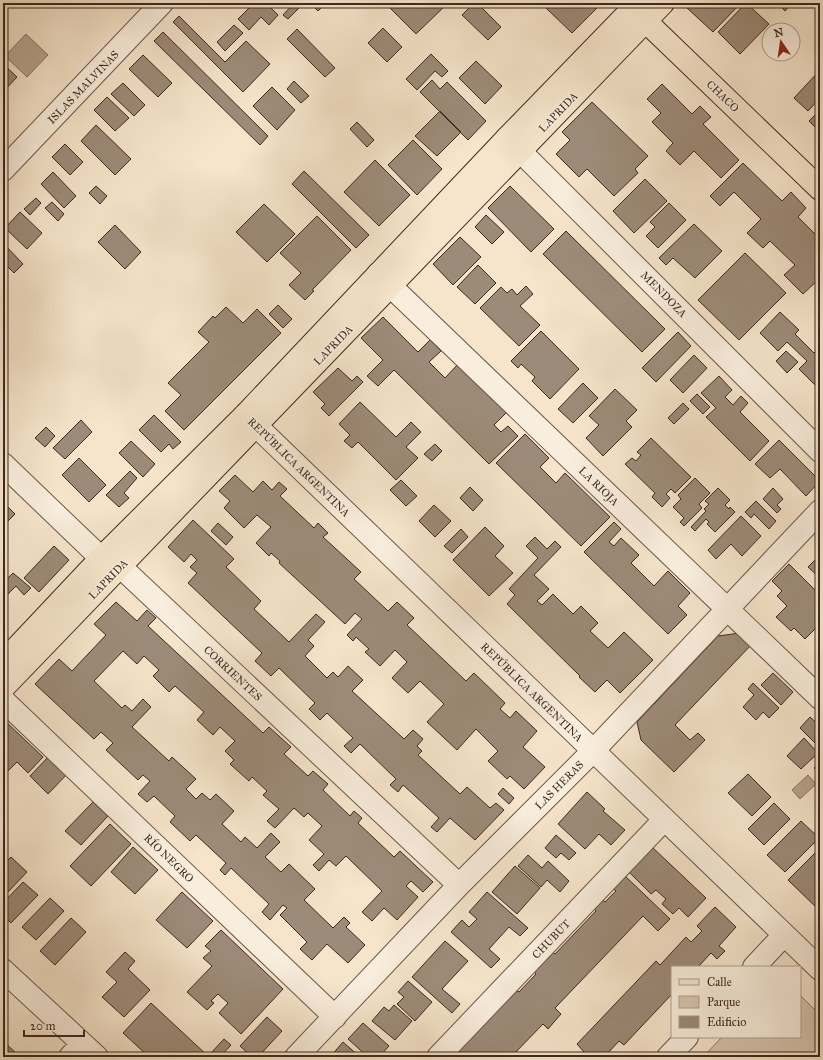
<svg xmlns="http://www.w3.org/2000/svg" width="823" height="1060" font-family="'IM FELL Great Primer',serif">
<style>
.green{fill:#d7c5ae;stroke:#8a7767}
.water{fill:#b7a591;stroke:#867364}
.building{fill:#9d8b79;stroke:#3d2920}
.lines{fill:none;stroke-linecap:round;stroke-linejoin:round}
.minor-casing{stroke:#6b584b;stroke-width:24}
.major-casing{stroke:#3d2920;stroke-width:24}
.minor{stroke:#f9eedd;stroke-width:22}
.major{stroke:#f6e5cb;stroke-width:22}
.labels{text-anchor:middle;stroke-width:3;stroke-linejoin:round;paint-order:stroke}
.street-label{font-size:11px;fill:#3d2920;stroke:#f9eedd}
</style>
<rect width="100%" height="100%" fill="#f6e5cb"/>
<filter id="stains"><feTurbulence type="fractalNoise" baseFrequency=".005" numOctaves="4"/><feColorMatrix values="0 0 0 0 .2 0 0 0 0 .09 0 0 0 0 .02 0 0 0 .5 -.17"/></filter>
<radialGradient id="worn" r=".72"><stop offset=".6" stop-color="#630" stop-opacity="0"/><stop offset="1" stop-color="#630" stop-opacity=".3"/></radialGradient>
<path class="green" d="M800 995 820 1015V1057H703L722 1037H800Z"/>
<path class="water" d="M26 34 48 55 27 77 5 56Z
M808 775 816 784 800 799 792 790Z"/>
<path class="building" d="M98 3H107L103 7Z
M254 3H266L278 15 269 25 261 17 249 30 238 19Z
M294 3 303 4 288 19 283 15Z
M310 3H322L324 5 318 11Z
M394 3H446L447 4 416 34 390 8Z
M474 3H477L501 27 488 40 462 15Z
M551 3H597L600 5 572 33 546 8Z
M692 3H741L713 32 687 8Z
M746 3 769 24 740 54 718 32Z
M777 3H792L785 11Z
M179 16 225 62 246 41 270 64 243 92 173 22Z
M234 25 243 33 225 51 217 42Z
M383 28 402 47 387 62 368 43Z
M297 29 335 68 325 77 287 39Z
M163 32 268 136 260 145 154 41Z
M431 54 448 71 442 77 435 71 417 90 406 79Z
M143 55 172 83 158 97 129 69Z
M476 61 502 86 485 104 459 78Z
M3 64 17 77 3 92Z
M820 70V98L808 111 794 98Z
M432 80 440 89 447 82 486 121 468 140 420 92Z
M294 81 309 96 301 103 287 89Z
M123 83 145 105 134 116 111 94Z
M662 84 692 114 700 106 711 117 703 124 739 160 721 178 694 151 680 165 666 151 673 143 652 122 661 113 647 99Z
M272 87 295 110 277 130 253 106Z
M107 97 129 118 115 131 94 110Z
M592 102 648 156 635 169 638 173 614 196 587 169 579 177 556 154 570 140 562 132Z
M820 110V132L809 121Z
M440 111 461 132 437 156 415 136Z
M357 122 374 140 367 147 350 129Z
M96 125 131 159 115 175 81 141Z
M413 140 442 169 417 195 388 165Z
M65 144 83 162 70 175 52 157Z
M375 160 410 195 379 226 344 192Z
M743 163 782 201 791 192 806 208 798 217 820 239V278L803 294 784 275 795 265 770 241 763 248 747 233 761 219 734 192 720 206 710 196Z
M304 171 369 235 356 248 292 184Z
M53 172 76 196 64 208 41 184Z
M645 179 667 201 634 233 613 211Z
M96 186 107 196 100 204 89 193Z
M510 186 554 229 531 252 488 208Z
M36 198 41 203 30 215 24 209Z
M52 202 64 214 58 221 45 208Z
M669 203 686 220 658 248 646 236 655 227 650 222Z
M264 204 295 234 267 262 236 232Z
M20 212 42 233 27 249 5 228Z
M486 215 504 232 492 244 475 227Z
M317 216 351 250 312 290 314 291 305 300 289 285 301 273 280 253Z
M694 224 722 251 695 278 673 258 666 265 659 258Z
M115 225 141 252 125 269 98 242Z
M566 231 665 329 642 352 543 254Z
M460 237 481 257 453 285 433 264Z
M3 243 23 264 14 273 3 262Z
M745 253 786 293 739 340 698 300Z
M478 265 496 283 475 304 457 287Z
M526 286 533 294 520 306 540 325 519 346 480 308 501 287 507 293 512 289 517 295Z
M278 305 292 319 283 328 269 314Z
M226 307 243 323 257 309 281 333 184 430 165 411 181 395 168 383 209 342 198 332 213 316 215 318Z
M780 312 799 330 795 334 814 353 820 347V390L799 369 807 361 787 342 778 351 760 333Z
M383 317 418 352 430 340 441 351 429 362 445 378 460 362 509 410 494 425 501 432 508 426 518 436 489 464 394 370 378 386 367 376 383 360 361 338Z
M541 331 579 369 550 399 532 381 535 377 521 364 518 368 511 361Z
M678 332 691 346 656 382 642 368Z
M786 351 798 362 787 373 776 361Z
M694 355 707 368 683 393 670 380Z
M338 368 352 381 357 376 363 382 329 416 321 408 325 404 313 392Z
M719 376 732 390 725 397 733 405 741 396 748 403 740 412 769 441 750 461 706 417 716 408 701 393Z
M583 383 598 398 573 423 558 409Z
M615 389 637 410 626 421 632 427 603 456 586 438 599 425 589 416Z
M697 394 710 407 703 414 690 401Z
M360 402 396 437 411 422 421 432 406 447 418 458 396 480 358 442 352 448 344 441 350 435 339 424Z
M683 403 689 409 674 424 668 418Z
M154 415 181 442 173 449 169 444 161 452 139 430Z
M81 420 92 432 65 459 53 448Z
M46 427 55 436 45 447 35 438Z
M525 434 549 458 540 467 556 483 565 473 610 517 581 546 496 463Z
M651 438 691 477 675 493 671 489 666 494 670 498 662 507 652 497 655 493 625 464 632 458 636 461 641 455 637 452Z
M779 440 820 481 806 496 780 469 770 478 755 464Z
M131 441 155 464 143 477 119 453Z
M435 444 442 451 432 461 424 454Z
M79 458 106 485 89 502 62 475Z
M130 471 137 478 124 493 129 498 119 507 106 495Z
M235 475 253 492 263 481 272 490 279 482 287 489 280 496 314 528 318 523 328 533 323 537 361 572 354 579 388 611 397 602 414 618 407 625 466 681 474 673 505 703 500 709 510 718 516 711 537 731 523 747 545 767 524 789 510 776 507 779 488 761 498 751 476 729 457 750 427 722 444 704 420 681 408 693 392 678 407 662 395 650 380 666 365 652 369 649 356 637 353 641 347 635 362 619 355 613 345 624 279 563 280 561 271 553 269 556 256 543 271 527 257 515 244 528 224 508 230 501 219 491Z
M695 478 710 493 699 504 702 508 684 526 680 522 684 518 673 507 681 499 678 495Z
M401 480 417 496 406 506 390 490Z
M470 487 483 500 473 511 460 498Z
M718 488 730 500 725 505 729 509 730 507 735 512 715 532 707 524 709 522 706 519 695 531 691 527 706 511 704 509 709 504 705 501Z
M773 488 783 499 777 505 781 509 777 513 763 499Z
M756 501 776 521 769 529 754 514 751 518 745 512Z
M3 502 15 514 3 526Z
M434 505 451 521 435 537 419 521Z
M741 516 761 536 742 556 731 544 716 559 708 550Z
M193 520 234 559 226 567 261 601 254 609 289 642 316 614 325 622 308 640 314 646 305 656 327 678 333 672 338 677 348 666 363 680 352 691 404 739 413 730 423 739 417 746 422 751 418 755 460 794 467 787 490 808 496 803 504 810 475 840 450 818 437 832 431 827 439 818 403 785 398 792 390 785 396 779 360 744 351 753 344 746 353 738 327 713 320 720 309 709 315 703 279 668 271 676 255 661 262 653 188 583 197 573 190 567 197 560 191 554 184 562 168 547Z
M614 522 621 529 609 542 614 546 621 538 639 555 631 563 654 586 668 571 690 593 678 606 687 615 668 634 584 552Z
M218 523 233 537 226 545 211 531Z
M485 527 504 546 495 556 513 573 489 596 453 560Z
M461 529 468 537 452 553 444 546Z
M535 537 547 549 555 541 561 547 534 575 549 589 537 601 542 605 553 594 573 614 581 606 598 623 590 631 608 648 624 632 653 660 620 693 607 680 595 692 579 677 580 676 507 604 515 595 509 589 538 558 526 546Z
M54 546 69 560 39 592 24 578Z
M820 555V578L808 567Z
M789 564 820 595V632L816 628 805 639 794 628 791 631 776 617 787 606 777 596 782 591 772 581Z
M13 573 31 588 24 595 16 586 3 599V581H5Z
M116 602 137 621 147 610 156 618 148 626 263 733 269 727 291 747 284 754 308 776 313 771 328 784 323 790 350 816 354 811 362 818 358 823 394 857 400 851 433 882 423 892 411 881 406 886 418 897 397 920 384 908 372 921 362 912 382 891 346 856 336 866 329 860 319 871 313 865 324 854 309 840 322 826 308 813 304 817 294 808 275 828 267 821 279 809 263 795 267 791 252 777 249 781 230 764 234 760 225 751 235 741 220 727 213 735 197 720 204 712 175 686 169 692 153 676 159 670 144 656 137 664 123 651 94 681 122 708 125 705 132 711 143 699 151 707 132 727 169 761 172 757 196 779 186 789 196 799 202 793 210 800 216 794 234 811 222 824 241 842 245 837 257 848 271 833 280 842 265 857 281 872 289 864 315 889 304 900 333 928 344 917 350 923 346 927 365 945 348 963 327 944 312 960 300 949 307 942 280 915 287 908 283 905 270 920 262 912 269 904 231 868 225 875 220 870 226 863 196 835 190 841 170 822 175 816 154 796 147 802 138 794 150 781 143 775 138 780 106 750 113 743 101 732 94 739 35 684 59 659 72 671 106 635 94 624Z
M740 633 752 644 675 725 690 740 698 733 705 740 674 772 641 740 637 722 718 636Z
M773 673 793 692 781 705 761 685Z
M753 683 779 708 769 718 763 712 756 720 743 707 754 695 748 689Z
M810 717 820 726V748L800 728Z
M4 720 43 757 28 773 17 762 3 776Z
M804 738 818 753 801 769 787 756Z
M51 754 70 771 48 794 30 776Z
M820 762V774L814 768Z
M748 774 771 797 752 816 728 793Z
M503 788 514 798 509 804 498 794Z
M587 792 605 809 603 811 625 830 611 845 599 834 585 849 558 824Z
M93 802 108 816 81 845 65 831Z
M774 803 790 819 764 845 748 829Z
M801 821 819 838 785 872 767 855Z
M110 824 131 844 91 886 70 866Z
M3 834 7 838 3 842Z
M556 835 576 853 569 860 561 853 556 858 545 848Z
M133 847 158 870 135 894 111 872Z
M652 847 706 898 688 917 679 908 673 914 662 904 666 899 656 890 651 894 629 872Z
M820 848V911L788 880Z
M528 855 542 868 548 861 569 881 560 892 547 880 541 887 518 866Z
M11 857 27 872 7 893 3 889V865Z
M515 866 540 888 517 914 492 892Z
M623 874 670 919 658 931 643 916 555 1008 561 1014 548 1029 543 1024 511 1057H450L515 989 519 992 536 974 533 971 552 951 555 954 596 911 592 907 601 898 605 902 616 891 611 887Z
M23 882 38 895 11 923 3 915V903Z
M182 892 213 921 187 948 156 920Z
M487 892 528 928 520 936 509 927 489 949 500 959 491 968 451 932 462 920 469 927 477 919 469 912Z
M50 898 64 911 36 940 22 927Z
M715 907 736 927 719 946 725 951 717 959 711 953 698 967H672V994L624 1045 619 1041 607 1054 610 1057H579L584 1052 577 1044 656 961 660 965 686 937 691 942 702 931 697 926Z
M71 918 86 932 55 965 40 951Z
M221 930 283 989 241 1034 219 1013 228 1003 218 994 211 1001 214 1003 207 1010 187 992 212 966 203 958 211 951 205 946Z
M445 941 468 961 442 989 460 1004 452 1013 412 977Z
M125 952 135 961 128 969 150 990 124 1017 102 997 117 982 106 972Z
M408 981 432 1002 415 1021 397 1004 404 997 398 992Z
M151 1003 209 1057H149L123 1033Z
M394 1005 412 1021 395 1040 372 1021 384 1007 389 1011Z
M267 1017 282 1031 258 1057H252L240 1046Z
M363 1023 389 1046 379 1057H368L348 1039Z
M224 1039 231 1045 220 1057H213L210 1054Z
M4 1042 17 1054 14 1057H3V1043Z
M343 1042 360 1057H330Z
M565 1053 569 1057H561Z"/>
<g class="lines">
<defs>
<path id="minor" d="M507 138 820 451
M3 170 162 3
M378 274 820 698
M245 415 820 969
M3 464 101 558 124 570 459 885
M3 700 335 1017
M754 967 784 935
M3 970 97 1057
M70 1057 82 1044
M296 1057 459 885 593 751 820 511
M438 1057 664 820
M668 1057 687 1037"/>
<path id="major" d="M635 11 820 189
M3 662 101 558 245 415 507 138 638 3
M3 688 663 3"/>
</defs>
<use href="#minor" class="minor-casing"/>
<use href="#major" class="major-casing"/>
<use href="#minor" class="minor"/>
<use href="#major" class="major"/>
</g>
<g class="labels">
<g class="street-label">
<text transform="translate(83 87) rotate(-46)" y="4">ISLAS MALVINAS</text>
<text transform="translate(723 96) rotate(44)" y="4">CHACO</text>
<text transform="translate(558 112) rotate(-46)" y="4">LAPRIDA</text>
<text transform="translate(664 294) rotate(45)" y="4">MENDOZA</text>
<text transform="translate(333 345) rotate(-46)" y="4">LAPRIDA</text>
<text transform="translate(299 467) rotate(44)" y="4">REPÚBLICA ARGENTINA</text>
<text transform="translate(599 486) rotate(44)" y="4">LA RIOJA</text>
<text transform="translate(108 579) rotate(-46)" y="4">LAPRIDA</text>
<text transform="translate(233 673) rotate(43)" y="4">CORRIENTES</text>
<text transform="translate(532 692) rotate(44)" y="4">REPÚBLICA ARGENTINA</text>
<text transform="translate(559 785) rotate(-45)" y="4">LAS HERAS</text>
<text transform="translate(169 858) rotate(44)" y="4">RÍO NEGRO</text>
<text transform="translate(551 939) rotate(-46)" y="4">CHUBUT</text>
</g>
</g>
<rect width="823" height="1060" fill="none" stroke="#f6e5cb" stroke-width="16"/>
<rect x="4" y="4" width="815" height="1052" fill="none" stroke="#3d2920" stroke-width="2"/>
<rect x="8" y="8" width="807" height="1044" fill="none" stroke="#3d2920"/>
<rect x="671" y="966" width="130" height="72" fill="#f9eedd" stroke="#ae9f91"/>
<rect x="679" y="979" width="20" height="6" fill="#f6e5cb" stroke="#ae9f91"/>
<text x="707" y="986" font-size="12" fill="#3d2920">Calle</text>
<rect x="679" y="996" width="20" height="12" fill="#d7c5ae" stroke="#ae9f91"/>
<text x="707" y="1006" font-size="12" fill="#3d2920">Parque</text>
<rect x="679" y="1016" width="20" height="12" fill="#9d8b79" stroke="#ae9f91"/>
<text x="707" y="1026" font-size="12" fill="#3d2920">Edificio</text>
<g transform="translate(781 42) rotate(347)"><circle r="19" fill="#f9eedd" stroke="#ae9f91"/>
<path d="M0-3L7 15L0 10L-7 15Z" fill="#8f2418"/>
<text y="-6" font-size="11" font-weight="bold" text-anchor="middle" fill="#3d2920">N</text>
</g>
<path d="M24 1030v6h60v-6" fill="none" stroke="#3d2920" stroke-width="2"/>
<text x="30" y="1030" font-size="12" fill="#3d2920" stroke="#f9eedd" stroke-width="3" paint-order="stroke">20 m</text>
<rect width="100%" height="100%" filter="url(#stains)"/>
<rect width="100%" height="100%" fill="url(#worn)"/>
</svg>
